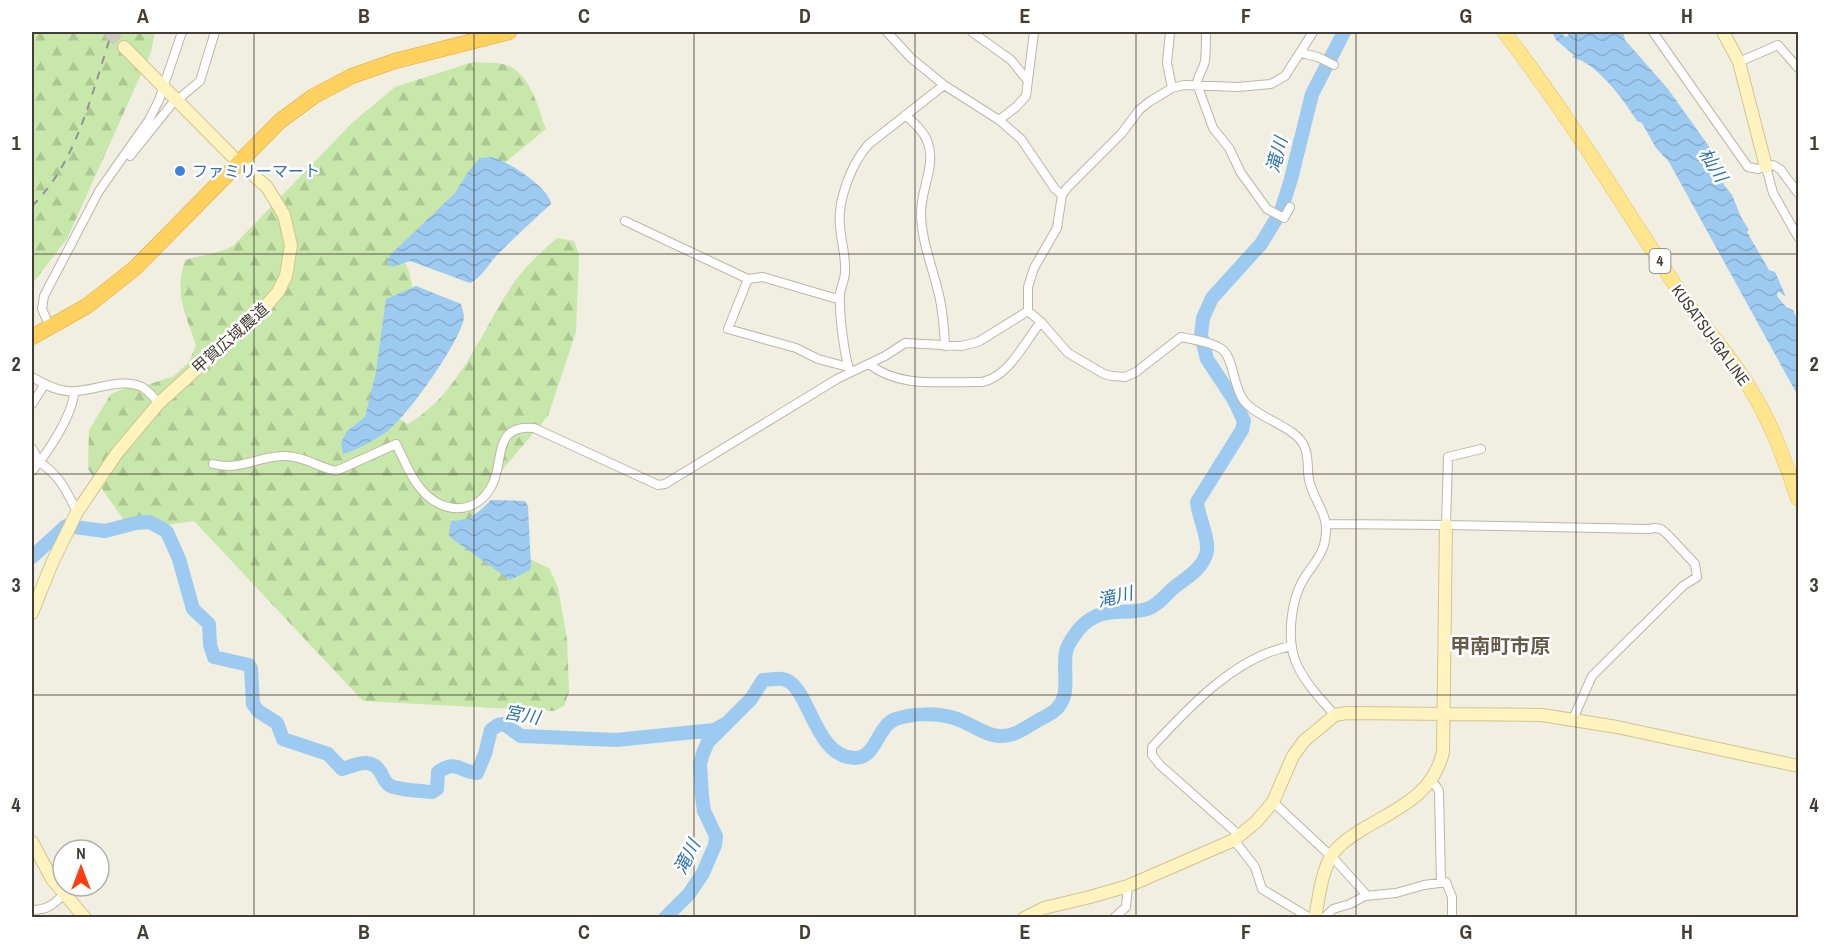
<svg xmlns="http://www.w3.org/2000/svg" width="1830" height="949" font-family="'Archivo Narrow','Noto Sans JP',sans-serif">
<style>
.forest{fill:url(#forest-firs)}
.water{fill:url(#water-waves)}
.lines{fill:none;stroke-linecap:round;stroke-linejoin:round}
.river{stroke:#9dcaf0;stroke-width:14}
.secondary-tunnel{stroke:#cecbbf;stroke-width:12;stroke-dasharray:12 6;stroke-linecap:butt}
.street-casing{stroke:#bdb6a5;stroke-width:10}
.secondary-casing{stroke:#d3c491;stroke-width:14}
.primary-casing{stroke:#e4c35e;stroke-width:15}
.highway-casing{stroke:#dea730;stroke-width:16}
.street{stroke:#fff;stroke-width:8}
.secondary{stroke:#fff3bf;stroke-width:12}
.primary{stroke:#ffe58e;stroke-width:14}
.highway{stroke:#ffd260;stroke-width:15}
.rail{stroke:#939393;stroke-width:2;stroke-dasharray:8 8;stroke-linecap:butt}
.grid{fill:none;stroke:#433d33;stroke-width:1.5;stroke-opacity:0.55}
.shop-dot{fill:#3f7fe0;stroke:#fff;stroke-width:2}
.labels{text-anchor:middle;stroke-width:5;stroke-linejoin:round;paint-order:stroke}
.shield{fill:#fff;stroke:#7b7770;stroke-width:1.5}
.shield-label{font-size:15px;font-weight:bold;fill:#433d33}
.shop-label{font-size:16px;fill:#366cbe;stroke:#fff;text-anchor:start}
.street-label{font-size:16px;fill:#433d33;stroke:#fff}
.water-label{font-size:18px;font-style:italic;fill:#2c71af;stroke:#fff}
.quarter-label{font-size:20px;font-weight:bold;fill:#665c4a;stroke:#fff}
.neatline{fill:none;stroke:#433d33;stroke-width:2}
.grid-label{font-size:20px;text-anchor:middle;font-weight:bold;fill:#433d33}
</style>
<defs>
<pattern id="forest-firs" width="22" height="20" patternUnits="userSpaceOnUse" patternTransform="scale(1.5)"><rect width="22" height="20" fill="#c8e7aa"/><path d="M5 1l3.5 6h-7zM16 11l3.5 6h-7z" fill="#adc793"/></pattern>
<pattern id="water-waves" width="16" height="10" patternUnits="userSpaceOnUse" patternTransform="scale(1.5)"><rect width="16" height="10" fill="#9dcaf0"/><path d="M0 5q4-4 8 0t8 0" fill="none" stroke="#88aece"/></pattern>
</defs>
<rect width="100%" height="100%" fill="#f1eee2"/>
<path class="forest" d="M32 32H155L151 52 67 239 32 284Z
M473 62C483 63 493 62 502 64 530 69 538 108 546 129L403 246 402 255 409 272 414 294 396 417 408 424C461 393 481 330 515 281 527 265 542 251 557 238L574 241 579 255 576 332 548 416 475 502 472 519 513 551 549 568 558 588 567 639 569 692 564 706 554 711 363 701 194 521 148 528 126 523 88 469 89 430 111 394 128 387 147 385 174 376 189 362 196 345C185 312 174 295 185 260 202 255 218 254 233 246L353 122 395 87Z"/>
<path class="water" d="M1552 32H1559L1566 37 1569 35 1565 32H1623L1625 40 1668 89 1718 159 1721 165 1717 164 1724 185 1732 195 1741 217 1749 230 1747 232 1769 270 1775 272 1786 297 1778 291 1777 296 1786 307 1793 310 1798 322V396L1669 162 1656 148 1642 123 1637 121C1623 99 1598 64 1572 57L1574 55 1556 40Z
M490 157C506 159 550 188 551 204 532 221 514 238 496 256 488 265 481 278 470 283L410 261 392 267 387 263 390 255 455 193 468 172 480 158Z
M416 286 461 304C462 309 464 313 464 318 460 342 406 419 385 433 373 441 357 450 343 454L341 443 347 431 365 417 376 372 386 299Z
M491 500 525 501 528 506 531 566 530 570 510 580 451 538 449 533 451 521C469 521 478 513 491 500Z"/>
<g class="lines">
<path class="river" d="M32 557 66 526 105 531 136 523 149 522 161 528 167 532 179 559 193 609 209 624 210 645 214 657 249 665 251 669 253 704 258 711 277 723 283 739 328 754 342 769C356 765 371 756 381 773 383 777 385 782 389 785 396 790 423 791 432 792L437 789 438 772C457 759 460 772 477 773L485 754 491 730 498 725 504 724 521 736 616 740 714 730 723 725
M665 918 689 894 703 873 715 845 716 836 704 811 702 796 700 764 703 753 708 742 751 699 763 680C770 680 779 677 786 680 810 689 815 758 855 758 877 758 877 725 896 719 913 713 937 713 954 718 974 724 991 742 1013 734 1022 731 1030 725 1037 721 1043 718 1048 715 1053 712 1073 697 1062 673 1066 652 1067 644 1074 636 1079 629 1102 604 1122 616 1147 609 1157 606 1164 597 1171 590 1185 578 1203 570 1207 551 1209 538 1198 516 1197 502L1242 430 1244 421 1234 400 1207 359 1201 335 1203 318 1212 298 1261 244 1281 211 1291 179 1312 94 1344 32"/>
<path class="secondary-tunnel" d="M109 32 124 47"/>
<defs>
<path id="street" d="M887 32 911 58 944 85 999 120 1021 139 1055 189 1062 195
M972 32 1011 60 1028 81
M1170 32 1167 63 1172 88
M1206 32C1206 41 1206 52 1205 61 1203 70 1197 77 1197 84L1213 128 1229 148 1241 173 1267 209 1284 218 1290 207
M1313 32 1285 76 1271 84 1238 87 1184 85 1172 88 1149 102 1139 110 1122 133 1067 188 1062 195 1057 228 1034 268 1028 287V311L1041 322 1068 353 1104 374 1112 376 1125 377 1136 372 1181 337C1191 339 1217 343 1224 351 1234 362 1233 386 1244 401 1258 419 1298 427 1305 448 1309 457 1307 470 1309 480 1315 506 1332 514 1324 545 1320 559 1310 568 1303 580 1291 601 1287 637 1295 660 1303 681 1321 700 1335 715
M1653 32 1748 167 1758 169 1773 165 1780 169 1798 193
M1301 53 1318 57 1334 65
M1739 62 1778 45 1798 68
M182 96 200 81 215 32
M905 115C914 123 924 131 928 143 936 166 920 191 921 215 922 242 932 266 938 291 943 309 944 327 945 346
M999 120 1016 107 1026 96 1034 32
M130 156 171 105
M1766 167 1773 193 1798 237
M625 221 748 279 763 277 834 298 840 297
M748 279 728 329 796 348 818 359 848 367
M50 327 42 309 44 296 99 191 149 120 159 100 182 32
M869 364C900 389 944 381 982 382 1010 376 1024 342 1041 322
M850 372C844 355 839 313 840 294 841 286 845 279 845 272 846 256 841 241 840 226 837 201 852 162 869 144L944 85
M32 377C42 383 54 390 67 391 90 394 119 376 142 387 149 391 154 398 159 403
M32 404 45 384
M32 448 39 461
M39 462C59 474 67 492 77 512
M213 464C240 471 256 457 282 456 301 455 318 467 336 471L396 444C404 459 410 477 421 489 442 515 478 516 493 483 500 469 498 446 508 435 515 427 525 427 534 428L658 485 665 484 837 379 885 356 905 343 961 346 978 342 1028 311
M32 471C47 454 73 415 74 392
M1327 524 1446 525 1448 457 1481 449
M1446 525 1648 529 1655 528 1661 529 1667 534 1695 564 1697 577 1683 586 1592 676 1573 719
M1431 782 1436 786 1439 791 1441 883
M1273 802 1335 860 1364 892 1365 896
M1240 836 1160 765 1152 755V747C1188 708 1237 655 1292 646
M1234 840 1255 867 1262 889 1310 918
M32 910C47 910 53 905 64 894
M1114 918 1126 907 1128 886
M1324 918 1333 909 1350 904 1365 896 1396 893 1424 885 1446 882 1452 897V918"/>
<path id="secondary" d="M1723 32 1739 62 1766 167
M32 613 52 563 77 512 117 453 159 403 266 306 278 292 286 276 291 245 284 215 267 187 239 163 124 47
M32 842 52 879 85 918
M1024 918 1044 908 1090 897 1128 886 1234 840 1256 822 1273 802 1293 756 1304 741 1335 715 1347 713 1542 715 1617 727 1798 766
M1315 918C1319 898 1321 873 1332 855 1339 844 1352 836 1363 829 1398 808 1433 795 1443 752L1446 525"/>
<path id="primary" d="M1504 32C1567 113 1620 201 1677 288 1699 322 1728 352 1749 387 1771 421 1785 461 1798 499"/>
<path id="highway" d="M32 337 87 306 135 268 280 121 314 96 352 76 395 61 509 32"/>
</defs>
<use href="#street" class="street-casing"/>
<use href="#secondary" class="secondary-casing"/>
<use href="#primary" class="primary-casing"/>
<use href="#highway" class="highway-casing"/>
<use href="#street" class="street"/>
<use href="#secondary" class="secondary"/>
<use href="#primary" class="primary"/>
<use href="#highway" class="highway"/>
<path class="rail" d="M32 206C78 161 92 91 112 32"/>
</g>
<path class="grid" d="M254 32V918M474 32V918M694 32V918M915 32V918M1136 32V918M1356 32V918M1576 32V918M32 254H1798M32 474H1798M32 695H1798"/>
<circle class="shop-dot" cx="180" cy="171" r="6"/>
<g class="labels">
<rect class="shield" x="1649.5" y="249" width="21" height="24" rx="4.5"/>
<g class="shield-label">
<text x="1660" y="266">4</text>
</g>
<g class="shop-label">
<text x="192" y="177">ファミリーマート</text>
</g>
<g class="street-label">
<text transform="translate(1711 335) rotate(54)" y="6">KUSATSU-IGA LINE</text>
<text transform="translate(230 338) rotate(-42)" y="6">甲賀広域農道</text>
</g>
<g class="water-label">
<text transform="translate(1277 155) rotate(-75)" y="6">滝川</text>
<text transform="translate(1713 165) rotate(58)" y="6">杣川</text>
<text transform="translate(1115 597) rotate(-13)" y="6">滝川</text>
<text transform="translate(522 715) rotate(10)" y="6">宮川</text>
<text transform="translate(687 857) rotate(-63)" y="6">滝川</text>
</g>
<g class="quarter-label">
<text x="1500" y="653">甲南町市原</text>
</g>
</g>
<rect width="1830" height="949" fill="none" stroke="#ffffff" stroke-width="66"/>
<g transform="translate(81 868)"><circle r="28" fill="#ffffff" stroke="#b4b1ad" stroke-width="1.5"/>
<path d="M0-4.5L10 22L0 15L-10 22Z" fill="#fc3f0f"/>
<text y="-9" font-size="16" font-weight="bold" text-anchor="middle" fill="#433d33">N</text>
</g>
<rect x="33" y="33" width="1764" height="883" class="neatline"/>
<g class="grid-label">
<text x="143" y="23">A</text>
<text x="364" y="23">B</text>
<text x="584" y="23">C</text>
<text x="805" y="23">D</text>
<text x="1025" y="23">E</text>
<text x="1246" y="23">F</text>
<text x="1466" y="23">G</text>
<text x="1687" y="23">H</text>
<text x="16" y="150">1</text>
<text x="1814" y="150">1</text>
<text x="16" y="371">2</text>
<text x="1814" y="371">2</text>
<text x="16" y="592">3</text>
<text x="1814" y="592">3</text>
<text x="16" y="812">4</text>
<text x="1814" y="812">4</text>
<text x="143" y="939">A</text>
<text x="364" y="939">B</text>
<text x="584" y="939">C</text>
<text x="805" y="939">D</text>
<text x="1025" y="939">E</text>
<text x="1246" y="939">F</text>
<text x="1466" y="939">G</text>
<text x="1687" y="939">H</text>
</g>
</svg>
